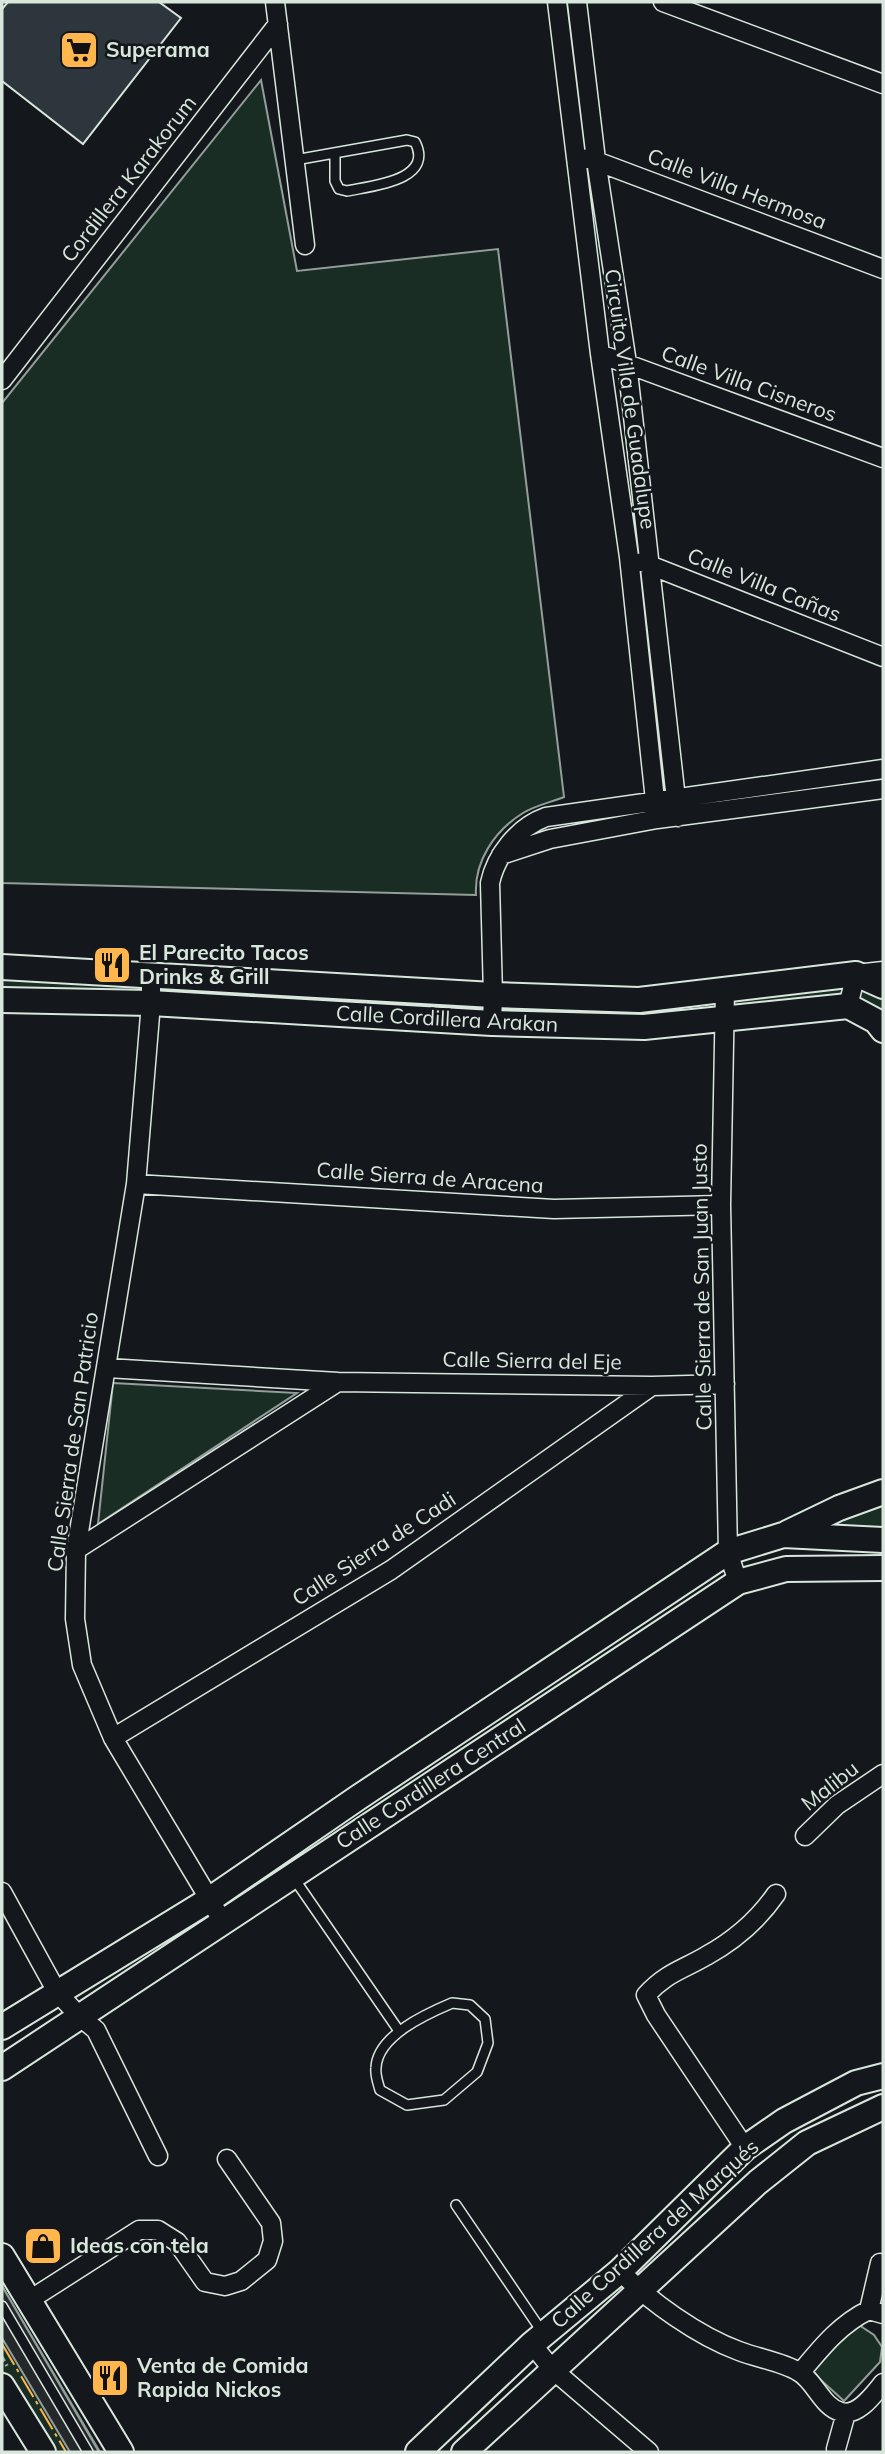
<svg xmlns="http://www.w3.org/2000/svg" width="885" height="2454" font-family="Mulish,sans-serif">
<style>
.green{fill:#1a2d24;stroke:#939e99;stroke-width:2}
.parking{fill:#24282b;stroke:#939e99;stroke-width:2}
.building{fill:#2c363c;stroke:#d8e6dc;stroke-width:2}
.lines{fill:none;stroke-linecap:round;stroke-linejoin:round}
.lane-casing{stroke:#d8e6dc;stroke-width:12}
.street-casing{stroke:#d8e6dc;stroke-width:21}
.secondary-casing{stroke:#d8e6dc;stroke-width:28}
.path{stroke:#9da8a2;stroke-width:3.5;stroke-dasharray:5 3.5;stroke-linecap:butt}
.lane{stroke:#14181c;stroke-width:9}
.street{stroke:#14181c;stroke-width:18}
.secondary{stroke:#14181c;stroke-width:24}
.power{stroke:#ffb74d;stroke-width:2;stroke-dasharray:24 5 3.5 5;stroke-linecap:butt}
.labels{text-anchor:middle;stroke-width:5;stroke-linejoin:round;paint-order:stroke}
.poi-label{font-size:21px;font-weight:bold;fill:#d8e6dc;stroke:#14181c;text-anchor:start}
.street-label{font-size:21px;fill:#d8e6dc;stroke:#14181c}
</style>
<rect width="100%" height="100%" fill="#14181c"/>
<path class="green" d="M261 80 297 271 498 249 564 797C551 802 534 806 523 813 494 831 474 862 476 895L2 883V403Z
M2 973 495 998 857 976 883 988V1026L873 1015 635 1024 2 993Z
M113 1383 297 1393 98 1524Z
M883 1492V1540L783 1535Z
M2 2286 100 2452H49L2 2371Z
M859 2325 874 2335 882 2347 880 2362 844 2401 812 2372 821 2353Z"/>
<path class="parking" d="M2 2286 99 2452H70L2 2338Z"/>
<path class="building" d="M8 2H159L181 18 83 144 2 81V9Z"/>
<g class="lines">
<defs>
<path id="lane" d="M295 160 407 140 415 142C435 181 370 186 347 191L339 189 335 181V153
M293 1877 399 2031
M452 2003 470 2005 485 2019 488 2043 477 2072 444 2100 407 2105 380 2090C378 2083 375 2075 376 2068 377 2036 426 2014 452 2003Z
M456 2205 543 2333
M2 2306 88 2452"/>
<path id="street" d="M275 2 305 245
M557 2 600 354 629 557 657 819
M577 2 596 160 627 363 678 817
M663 2 883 84
M588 158 883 269
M600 354 883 458
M2 380 278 24
M642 562 883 657
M501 855 550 839 657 819 883 789
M151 976V1003L136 1184 76 1550 75 1619 82 1665 113 1738 223 1922
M725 990 721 1205 728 1552 738 1582
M848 1006 856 974 883 971
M492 1023 493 995 490 883C496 855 518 827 546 817L883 769
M136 1184 554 1209 721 1205
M107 1368 338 1382 652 1386 725 1384
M76 1550 338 1382
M113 1738 391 1570 652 1386
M805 1836 837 1805 883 1774
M2 1892 57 1992 79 2016 96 2030 158 2156
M745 2148 656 2015 646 1995C666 1973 682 1970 706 1956 735 1940 758 1920 776 1894
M620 2271C649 2301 698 2336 739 2351 757 2358 783 2362 799 2372 815 2381 822 2407 841 2412 858 2417 874 2394 883 2383
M28 2301 139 2230H158L177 2242 205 2282 225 2286 241 2281 267 2260 273 2241 271 2223 227 2159
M869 2310 880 2263
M532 2344 552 2369 649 2452
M801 2372C821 2348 840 2324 869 2310L883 2314
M836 2449 846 2413"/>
<path id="secondary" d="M2 967 493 995 639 1000 856 974 883 986
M2 1000 151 1003 492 1023 644 1027 848 1006 876 1021 883 1030
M787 1533 839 1508 883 1492
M2 2027 209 1900 359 1797 728 1552 783 1535 883 1540
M2 2068 738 1582 786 1569 883 1568
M2 2256 121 2452
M2 2386 43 2452
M418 2452 532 2344 620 2271 745 2148 784 2121 856 2083 883 2076
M464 2452 758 2182 807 2143 883 2107"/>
</defs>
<use href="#lane" class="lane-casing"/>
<use href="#street" class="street-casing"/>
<use href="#secondary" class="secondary-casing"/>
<path class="path" d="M2 2357 7 2366"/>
<use href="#lane" class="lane"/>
<use href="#street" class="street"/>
<use href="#secondary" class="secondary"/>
<path class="power" d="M2 2344 66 2452"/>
</g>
<defs>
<symbol id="supermarket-square" viewBox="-11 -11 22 22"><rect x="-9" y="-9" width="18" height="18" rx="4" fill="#ffb74d" stroke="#14181c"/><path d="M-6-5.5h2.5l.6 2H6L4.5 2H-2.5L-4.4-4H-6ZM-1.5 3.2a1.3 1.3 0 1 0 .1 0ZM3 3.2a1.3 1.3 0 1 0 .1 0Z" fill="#111"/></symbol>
<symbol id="restaurant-square" viewBox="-11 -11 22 22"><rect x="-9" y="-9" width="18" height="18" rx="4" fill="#ffb74d" stroke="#14181c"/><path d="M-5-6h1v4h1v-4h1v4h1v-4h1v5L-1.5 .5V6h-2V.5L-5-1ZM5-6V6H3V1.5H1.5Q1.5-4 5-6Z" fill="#111"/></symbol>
<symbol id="shop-square" viewBox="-11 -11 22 22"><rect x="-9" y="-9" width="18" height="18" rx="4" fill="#ffb74d" stroke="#14181c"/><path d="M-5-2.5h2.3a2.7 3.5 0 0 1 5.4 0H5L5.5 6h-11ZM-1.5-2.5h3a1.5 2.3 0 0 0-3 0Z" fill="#111"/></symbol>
</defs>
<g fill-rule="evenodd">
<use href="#supermarket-square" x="57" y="28" width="44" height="44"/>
<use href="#restaurant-square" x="90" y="943" width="44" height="44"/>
<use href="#shop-square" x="21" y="2224" width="44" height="44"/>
<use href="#restaurant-square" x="88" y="2356" width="44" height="44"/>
</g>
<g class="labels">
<g class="poi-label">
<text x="106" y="57">Superama</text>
<text x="139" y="960">El Parecito Tacos<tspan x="139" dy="24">Drinks &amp; Grill</tspan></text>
<text x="70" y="2253">Ideas con tela</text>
<text x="137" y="2373">Venta de Comida<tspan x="137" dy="24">Rapida Nickos</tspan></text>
</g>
<g class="street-label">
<text transform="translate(129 179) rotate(-52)" y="7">Cordillera Karakorum</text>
<text transform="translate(737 189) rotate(21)" y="7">Calle Villa Hermosa</text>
<text transform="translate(749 384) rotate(20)" y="7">Calle Villa Cisneros</text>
<text transform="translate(630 399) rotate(82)" y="7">Circuito Villa de Guadalupe</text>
<text transform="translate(764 585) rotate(22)" y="7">Calle Villa Cañas</text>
<text transform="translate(447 1019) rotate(3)" y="7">Calle Cordillera Arakan</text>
<text transform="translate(430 1178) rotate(4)" y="7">Calle Sierra de Aracena</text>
<text transform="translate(702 1287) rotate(-91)" y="7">Calle Sierra de San Juan Justo</text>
<text transform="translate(532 1361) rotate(1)" y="7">Calle Sierra del Eje</text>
<text transform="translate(73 1442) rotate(-82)" y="7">Calle Sierra de San Patricio</text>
<text transform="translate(374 1549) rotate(-33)" y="7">Calle Sierra de Cadi</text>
<text transform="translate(431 1784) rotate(-33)" y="7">Calle Cordillera Central</text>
<text transform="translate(830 1786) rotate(-38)" y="7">Malibu</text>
<text transform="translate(655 2234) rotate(-42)" y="7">Calle Cordillera del Marqués</text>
</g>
</g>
<rect width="885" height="2454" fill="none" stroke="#d8e6dc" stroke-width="7"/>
</svg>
